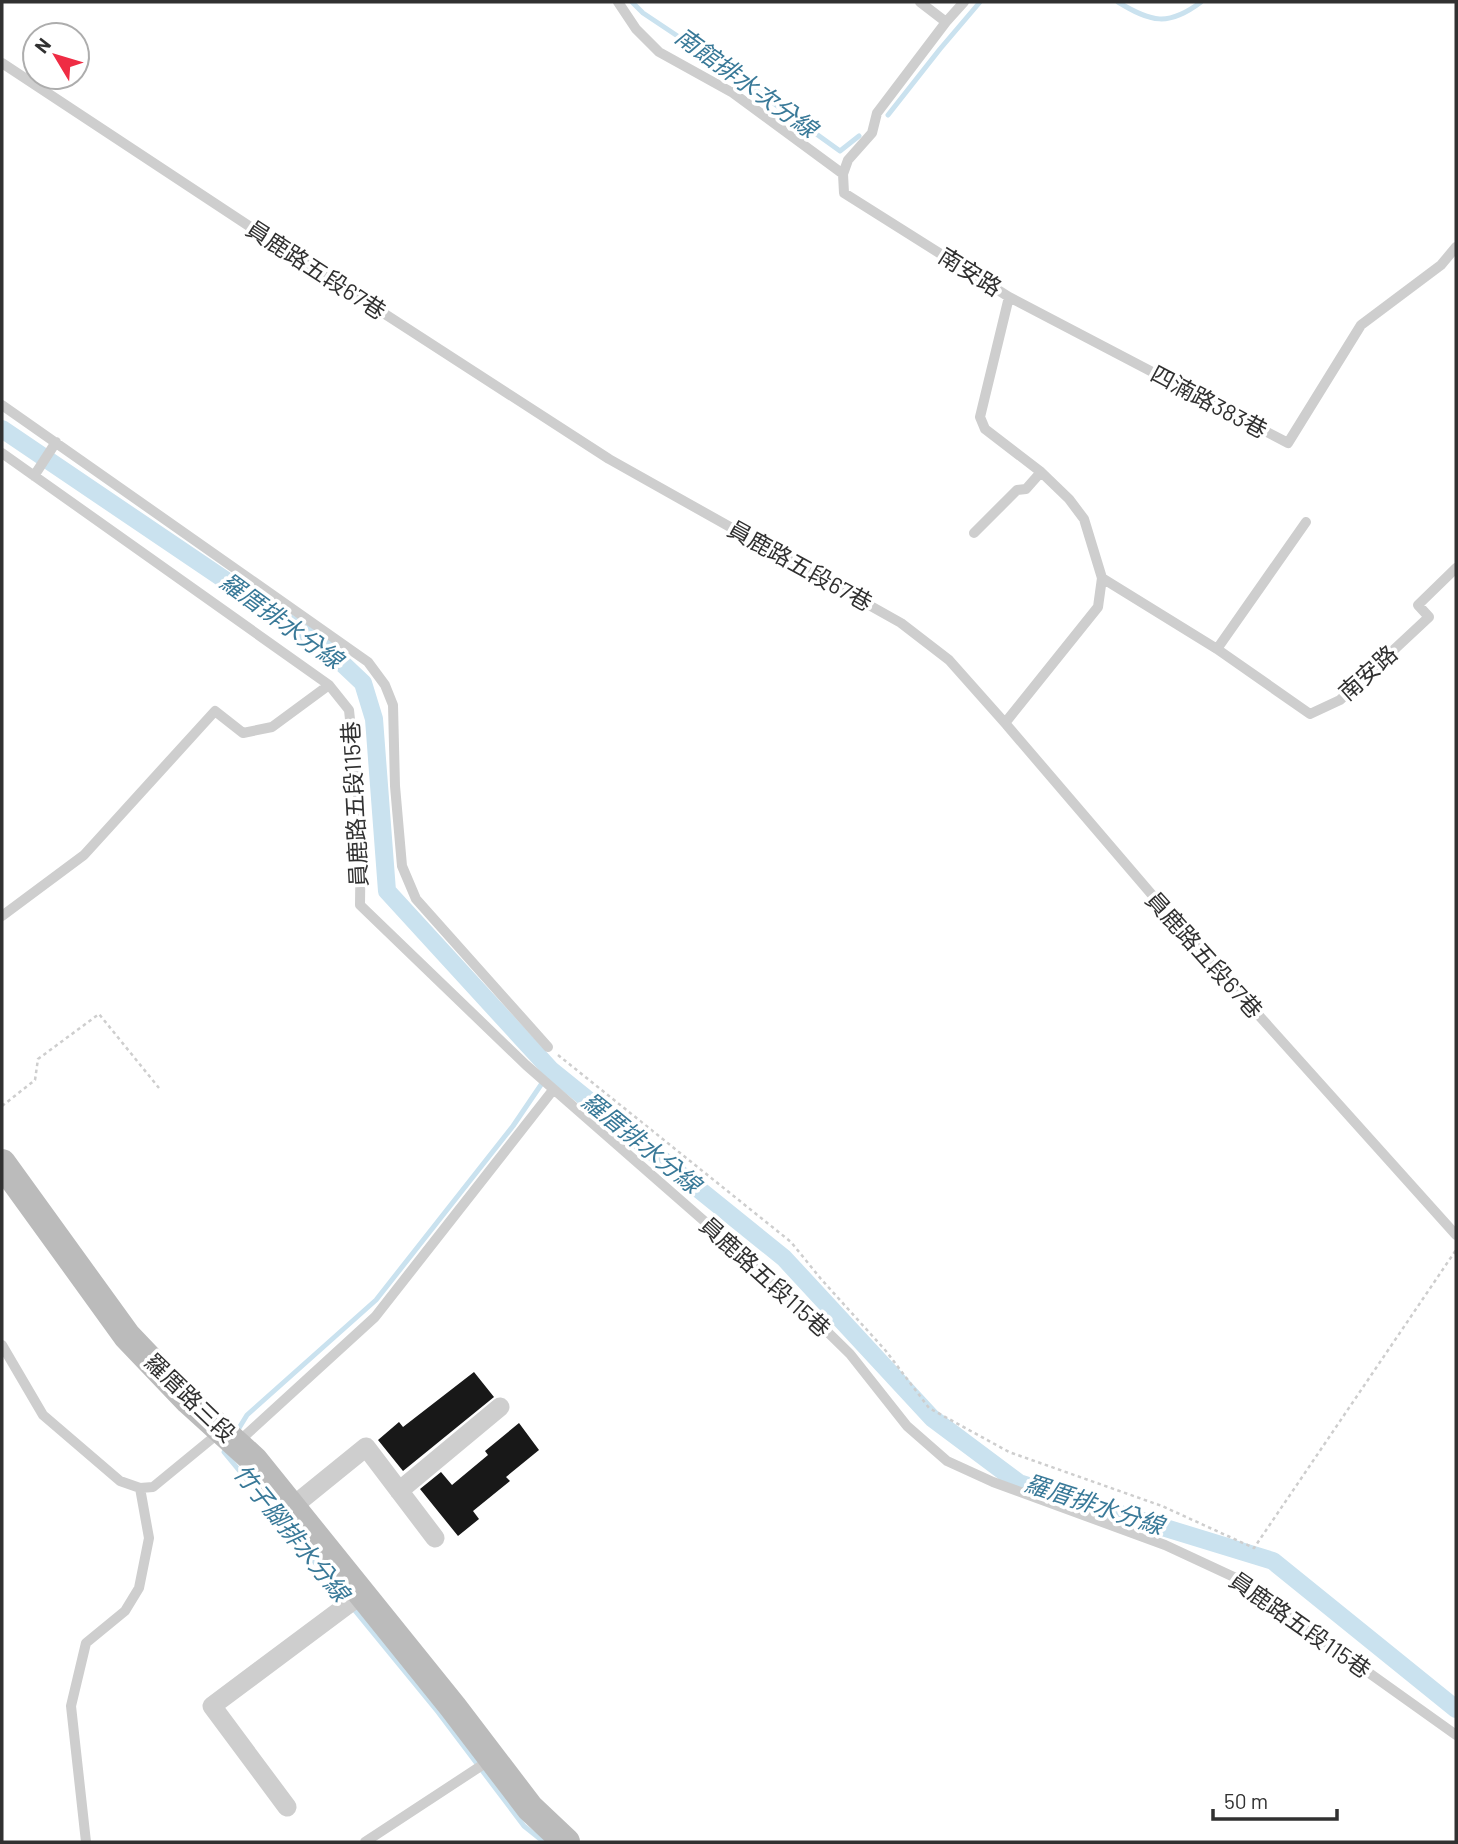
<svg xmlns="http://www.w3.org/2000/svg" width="1458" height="1844" font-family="Barlow,'Noto Sans TC',sans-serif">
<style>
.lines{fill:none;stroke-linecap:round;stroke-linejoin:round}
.stream{stroke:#cae2ef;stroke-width:5}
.canal{stroke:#cae2ef;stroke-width:18}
.building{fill:#181818}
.path{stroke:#cecece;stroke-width:2.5;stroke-dasharray:3.5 3.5;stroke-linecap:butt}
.lane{stroke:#cecece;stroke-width:10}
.street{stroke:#cecece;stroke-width:19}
.secondary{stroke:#bbb;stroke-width:28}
.labels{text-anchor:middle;stroke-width:7;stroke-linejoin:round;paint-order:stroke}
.street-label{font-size:23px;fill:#313131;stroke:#fff}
.water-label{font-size:24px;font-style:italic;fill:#397998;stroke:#fff}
</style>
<rect width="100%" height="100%" fill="#fff"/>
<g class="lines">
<path class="stream" d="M632 2 643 13 712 59 840 151 859 136
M1118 2C1151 22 1168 27 1201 2
M888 115 940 49 980 2
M236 1433 247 1415 376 1300 513 1126 551 1070
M227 1447 224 1452 345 1599
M352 1607 438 1712 524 1826 544 1842"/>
<path class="canal" d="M2 429 327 649 363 683 374 719 387 891 551 1070 784 1258 932 1418 1019 1483 1273 1561 1456 1709"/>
</g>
<path class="building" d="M474 1372 494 1397 403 1471 378 1440 399 1422 403 1427Z
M519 1423 539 1450 506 1477 510 1481 473 1511 479 1519 458 1536 420 1489 441 1472 452 1485 488 1455 485 1451Z"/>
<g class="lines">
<path class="path" d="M558 1055 791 1242 821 1279 886 1351 929 1408 1009 1452 1162 1506 1254 1548 1456 1250
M2 1106 35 1080 38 1059 99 1014 159 1088"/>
<path class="lane" d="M618 2 636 29 659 52 733 93 843 174
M920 2 946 22
M964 2 946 22 877 113 872 133 848 160 843 174 844 193 1009 297 980 417 985 429 1041 472 1069 499 1084 519 1102 578 1098 607 1005 723
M2 63 252 228 609 459 901 623 949 660 1005 723 1183 931 1456 1235
M1009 297 1288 443 1361 325 1441 265 1456 247
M2 405 368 662 385 685 393 705 395 786 402 866 416 899 548 1047
M2 453 329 685 349 710 361 823 360 905 526 1065 799 1304 850 1354 907 1426 947 1461 993 1482 1165 1545 1236 1578 1456 1735
M34 476 56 442
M974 533 1017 490 1026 489 1041 472
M1102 578 1217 649 1310 714 1340 700 1429 617 1418 605 1456 568
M1217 649 1306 522
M2 916 84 855 215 711 243 733 272 727 329 685
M2 1345 43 1415 120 1481 140 1488 153 1487 220 1432
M237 1443 375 1317 553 1090
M86 1842 71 1706 86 1643 125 1611 139 1588 149 1538 140 1488
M365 1842 490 1760"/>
<path class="street" d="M399 1491 500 1407
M292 1507 366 1447 435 1538
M287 1807 212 1706 362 1594"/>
<path class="secondary" d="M2 1163 127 1336 189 1401 254 1460 453 1707 530 1808 566 1842"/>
</g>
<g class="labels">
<g class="street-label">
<text transform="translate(316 270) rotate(33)" y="8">員鹿路五段67巷</text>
<text transform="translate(970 272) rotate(32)" y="8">南安路</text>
<text transform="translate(1209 402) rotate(28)" y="8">四湳路383巷</text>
<text transform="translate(800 566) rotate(29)" y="8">員鹿路五段67巷</text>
<text transform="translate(1368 673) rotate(-42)" y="8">南安路</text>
<text transform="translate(355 804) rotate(-93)" y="8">員鹿路五段115巷</text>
<text transform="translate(1204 955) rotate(48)" y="8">員鹿路五段67巷</text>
<text transform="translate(765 1277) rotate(42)" y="8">員鹿路五段115巷</text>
<text transform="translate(190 1398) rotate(44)" y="8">羅厝路三段</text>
<text transform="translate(1300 1625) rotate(35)" y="8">員鹿路五段115巷</text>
</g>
<g class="water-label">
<text transform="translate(746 83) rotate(36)" y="8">南館排水次分線</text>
<text transform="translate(281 621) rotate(36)" y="8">羅厝排水分線</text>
<text transform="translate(641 1143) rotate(39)" y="8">羅厝排水分線</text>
<text transform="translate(1094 1505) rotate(18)" y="8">羅厝排水分線</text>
<text transform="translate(291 1533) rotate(51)" y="8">竹子腳排水分線</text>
</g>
</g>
<rect width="1458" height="1844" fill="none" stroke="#313131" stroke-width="7"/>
<g transform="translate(56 56) rotate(308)"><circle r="33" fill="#ffffff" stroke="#adadad" stroke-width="2"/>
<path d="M0-5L12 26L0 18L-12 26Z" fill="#ef2c44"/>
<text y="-10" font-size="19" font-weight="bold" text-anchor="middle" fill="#313131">N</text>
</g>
<path d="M1213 1809v10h124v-10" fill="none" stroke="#313131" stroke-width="3.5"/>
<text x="1224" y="1809" font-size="21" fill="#313131" stroke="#ffffff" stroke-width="5" paint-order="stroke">50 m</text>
</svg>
